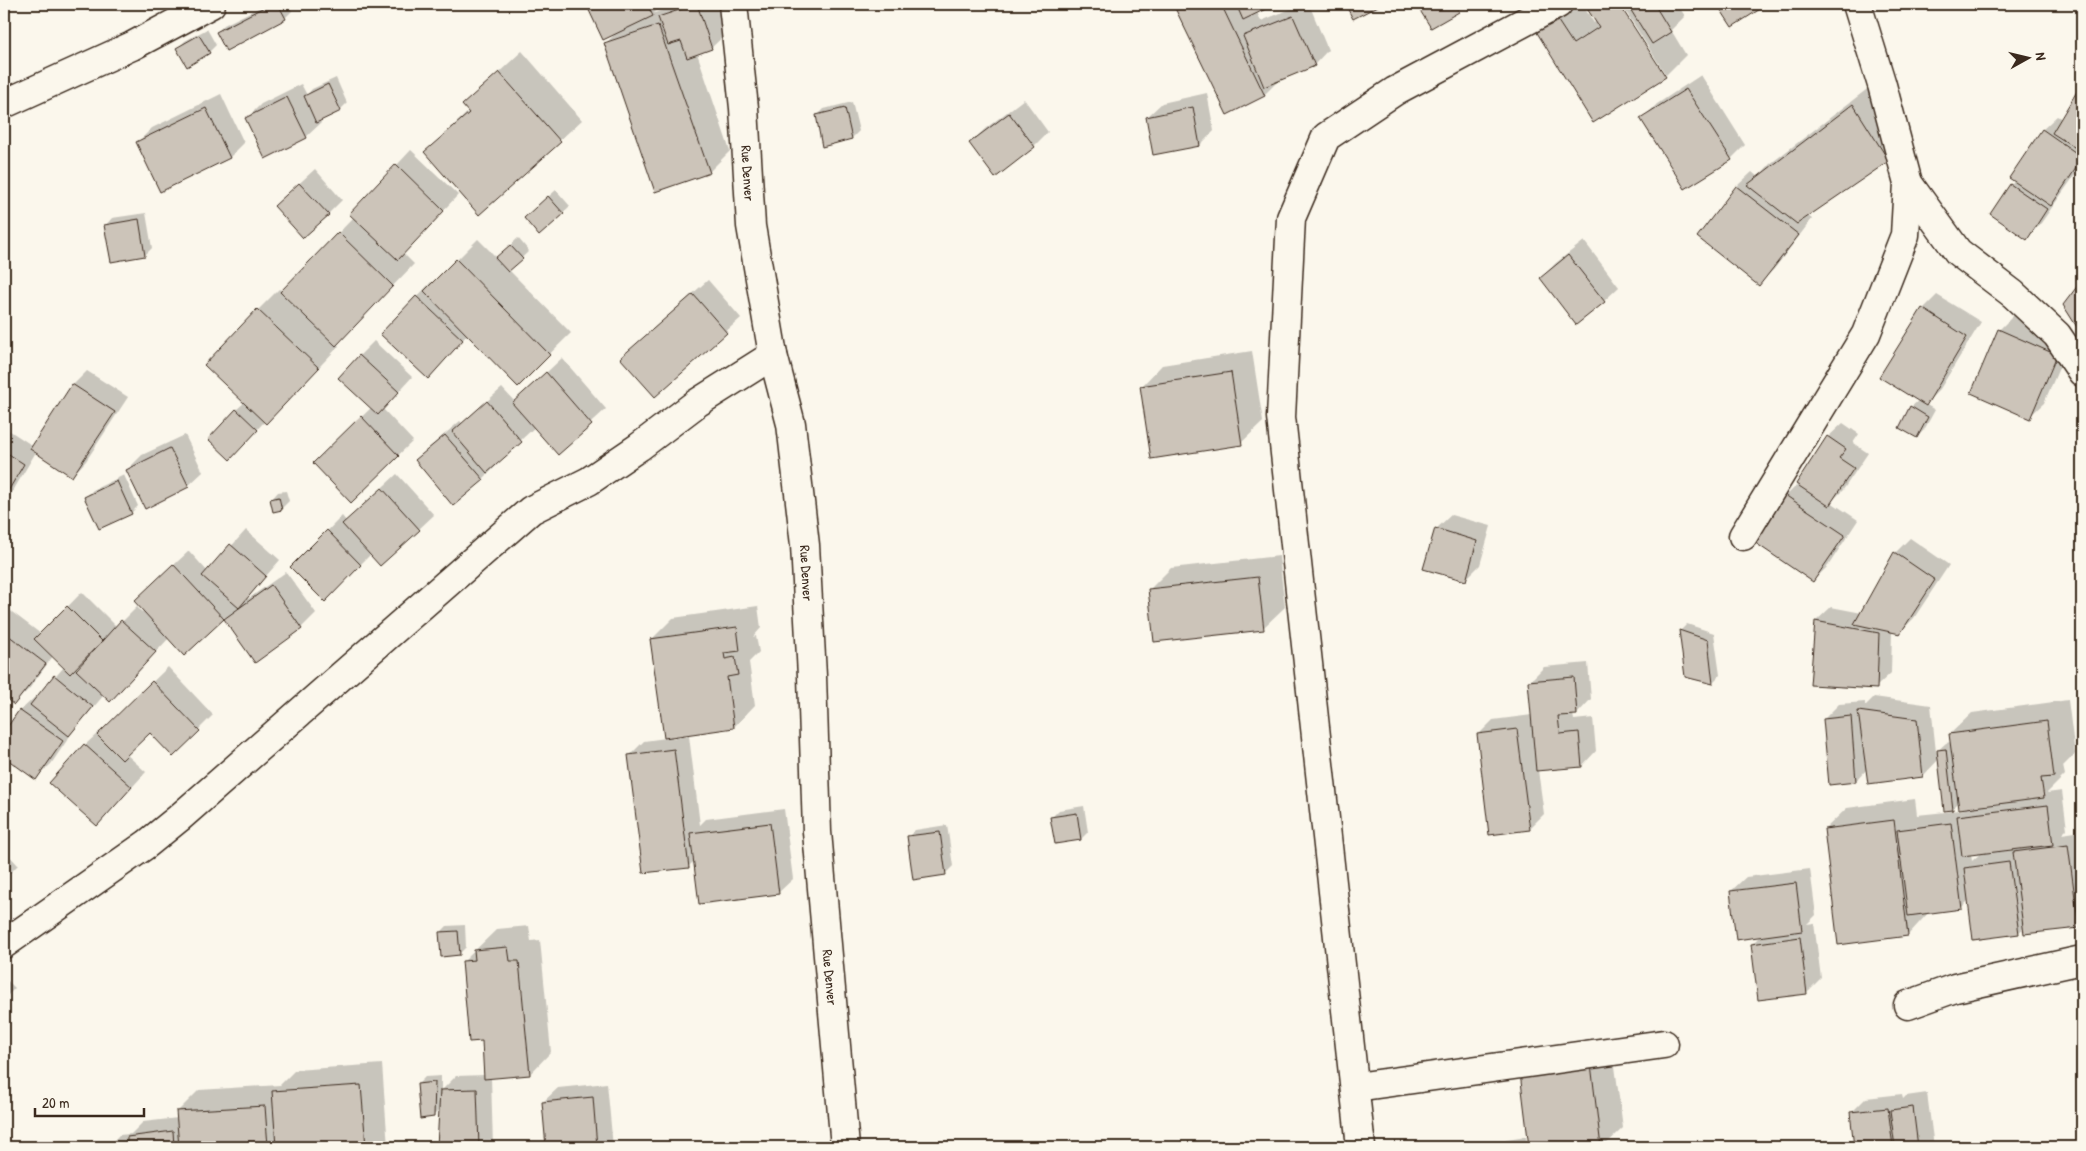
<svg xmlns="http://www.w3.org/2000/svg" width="2086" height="1151" font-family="'Patrick Hand',sans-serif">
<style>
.shadow{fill:#0003;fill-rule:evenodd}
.building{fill:#ccc4b9;stroke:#3b2a1e}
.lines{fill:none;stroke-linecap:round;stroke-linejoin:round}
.minor-casing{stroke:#3b2a1e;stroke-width:31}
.secondary-casing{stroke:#3b2a1e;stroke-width:31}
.minor{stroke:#fbf7ec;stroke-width:28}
.secondary{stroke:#fbf7ec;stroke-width:28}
.labels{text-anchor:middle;stroke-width:5;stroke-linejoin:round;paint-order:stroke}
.street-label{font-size:14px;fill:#3b2a1e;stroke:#fbf7ec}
</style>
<rect width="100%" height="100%" fill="#fbf7ec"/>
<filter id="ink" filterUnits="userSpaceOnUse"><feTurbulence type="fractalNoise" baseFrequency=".02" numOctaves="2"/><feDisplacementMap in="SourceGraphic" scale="10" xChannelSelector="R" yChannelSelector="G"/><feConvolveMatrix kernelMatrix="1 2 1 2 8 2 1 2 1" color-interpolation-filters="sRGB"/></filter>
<g filter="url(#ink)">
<path class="shadow" d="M266 4H289L292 11 285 18 217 32 224 25Z
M587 4H663L654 13 669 8 673 4H716L726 34 711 48 697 53 730 151 709 172 606 43 616 33 604 39Z
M1174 4H1273L1257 12 1261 21 1303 4H1309L1328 50 1314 65 1280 79 1264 95 1228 114Z
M1418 4H1465L1458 11 1431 27Z
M1568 4H1582L1594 23 1597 21 1586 4H1621L1619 5 1664 77 1537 31Z
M1621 4H1677L1685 16 1671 30 1686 55 1666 75Z
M207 29 216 45 209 52 178 48 185 41Z
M522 51 582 120 479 214 425 152 469 111 464 105Z
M1701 75 1745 145 1731 159 1642 119 1657 104Z
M336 78 347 103 340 110 319 120 321 123 306 137 246 119 261 104 301 84 307 95 312 89Z
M1875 83 1888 160 1808 216 1812 219 1774 269 1759 284 1699 236 1737 186 1752 172 1758 177 1770 164Z
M2082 85V165L2041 223 2027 238 1992 214 2015 180 2042 130 2057 116 2062 119Z
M1207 93 1214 131 1200 145 1147 117 1162 103Z
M221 94 244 143 230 157 161 191 137 143 152 128Z
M1024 99 1048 132 1034 146 970 143 985 129Z
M852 102 859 131 852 138 817 116 824 109Z
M411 150 458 195 403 253 414 264 337 344 339 346 287 401 266 423 265 421 237 451 236 410 245 402 258 310 279 289 282 291 354 217 397 165Z
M315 169 342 200 328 214 290 192Z
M556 190 570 206 540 234 532 211Z
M146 213 152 248 145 255 105 226 112 218Z
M518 238 529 251 509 270 571 333 518 385 468 334 442 362 382 334 431 282 433 284 478 239 497 258Z
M1584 241 1619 287 1604 301 1541 278 1556 263Z
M708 280 741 318 655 395 636 344Z
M2082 282V333L2065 305Z
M1937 295 1981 322 1940 389 1925 404 1935 410 1924 430 1917 437 1911 407 1919 400 1923 309Z
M2014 315 2071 340 2044 403 2029 417 1999 330Z
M374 341 412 377 383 409 413 441 351 501 329 448 372 407 359 356Z
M1252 351 1263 422 1241 443 1141 387 1162 365Z
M562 358 606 409 558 453 535 427 496 463 497 465 483 479 417 460 431 446 460 421 462 423 502 388 515 402Z
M87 371 128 397 86 461 72 476 36 452 4 506V432L7 429 33 446 73 385Z
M1843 423 1859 434 1853 443 1868 453 1843 490 1831 502 1858 520 1828 566 1813 581 1786 496 1798 484 1828 437Z
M185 435 203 472 188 486 127 470 142 455Z
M397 474 434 515 419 529 371 554 325 600 292 567 342 516 346 521Z
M124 475 138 506 131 513 86 497 93 490Z
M286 491 289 501 282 508 274 511 271 500 278 492Z
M1451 515 1491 526 1480 565 1465 580 1436 529Z
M246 530 280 560 247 598 248 599 286 572 316 613 301 628 255 661 224 617 185 654 169 638 124 686 104 695 74 730 51 764 36 778 4 755V734L20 711 35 697 37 698 64 667 53 656 29 689 14 703 8 699 4 706V606L41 634 82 592 117 627 137 607 142 612 144 610 150 587 189 551 208 572ZM84 658 85 659 78 669 75 667Z
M1910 538 1949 565 1914 618 1899 633 1892 631 1891 673 1876 687 1816 621 1831 607 1862 613 1895 553Z
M1279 556 1285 607 1263 628 1149 590 1171 568Z
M758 606 761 628 753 637 756 636 759 652 749 662 755 705 734 727 672 735V738L689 736 700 825 706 819 784 809 793 879 778 893 695 860 689 866 629 756 644 741 666 738 652 639 673 618Z
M1687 624 1714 633 1720 675 1713 682 1686 676 1680 631Z
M1588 663 1591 699 1577 714H1573L1574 720 1593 718 1596 751 1582 766 1538 770 1544 814 1529 829 1478 735 1493 720 1532 715 1529 682 1544 667Z
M168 667 213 715 173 755 150 731 126 754 146 772 111 810 85 745 100 731 101 732Z
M1874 697 1931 705 1936 752 1946 743 1951 742 1950 734 1972 713 2068 700 2075 754 2063 766 2065 775 2047 793 2062 791 2067 829 2062 834 2082 831V923L2078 927 2024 928 2018 933 1969 900 1961 908 1929 912 1908 935 1825 829 1847 808 1915 799 1917 815 1946 812 1939 759 1923 776 1867 769 1856 781 1824 719 1839 704 1865 702V706ZM1959 802 1968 806 1965 809 1946 812V809L1953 808ZM1981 853 1972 861 1971 854Z
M1084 806 1088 832 1081 839 1052 817 1059 810Z
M947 825 953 866 946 873 914 878 908 837 915 830Z
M4 850 18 865 4 879Z
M1810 869 1816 915 1807 924 1814 923 1821 978 1806 993 1752 944 1761 935 1731 891 1746 877Z
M465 925 466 947 459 954 440 933 447 926Z
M529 926 531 941 540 940 551 1052 530 1074 491 1077 493 1147H438L440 1109 433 1116 418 1084 425 1077 441 1076V1091L456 1076 485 1075 483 1040 463 962 497 929Z
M4 977 15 988 4 999Z
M1612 1043 1623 1128 1603 1147H1530L1521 1074Z
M382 1064 388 1147H107L119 1135 131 1134 143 1122 178 1118V1111L199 1090 280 1085 295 1070Z
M607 1083 613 1147H547L543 1102 558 1088Z
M1927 1093 1934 1147H1855L1851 1113 1866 1098 1902 1094 1903 1099 1906 1096Z
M1526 1136 1527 1147H1500L1507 1139Z"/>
<path class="building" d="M270 4H278L286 19 226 51 216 32Z
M586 4H647L653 16 603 40Z
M697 4 712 49 687 58 681 41 668 45 658 17Z
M768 4H801V6L769 11Z
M1173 4H1221L1265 96 1227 115Z
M1236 4H1276L1243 20Z
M1345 4H1382L1353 19Z
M1416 4H1455L1459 12 1431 28Z
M1584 4H1619L1666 77 1593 123 1536 31 1556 18 1573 44 1599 27Z
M1627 4H1654L1671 32 1652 44Z
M1717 4H1768L1732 27Z
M1293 16 1315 66 1264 87 1243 36Z
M658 25 710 173 655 192 604 43Z
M199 35 210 53 187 67 176 48Z
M499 72 561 142 479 215 424 152 469 113 462 105Z
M2082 83V152L2052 133Z
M328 84 341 111 316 123 304 96Z
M1686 89 1732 160 1685 189 1640 118Z
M287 97 307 138 265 159 245 118Z
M1853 104 1889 161 1797 224 1747 185Z
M1193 107 1200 146 1153 155 1146 117Z
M206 108 230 158 160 192 136 142Z
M845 108 852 139 822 147 816 115Z
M1009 113 1035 147 995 178 969 143Z
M2042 129 2082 157V159L2051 206 2009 178Z
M396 164 444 211 398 260 349 214Z
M299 183 329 215 303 238 274 206Z
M2010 184 2047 209 2027 240 1990 214Z
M1736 186 1799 235 1759 286 1697 237Z
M548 196 564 214 539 236 524 218Z
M139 219 145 256 111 262 104 225Z
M338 232 393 286 336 346 280 292Z
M510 245 523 259 508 272 495 258Z
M1568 255 1605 302 1576 325 1540 278Z
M456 259 550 355 518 387 424 291Z
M2082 280V335L2063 305Z
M693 294 727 333 655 397 620 358Z
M416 296 463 340 428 379 380 334Z
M1922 308 1967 337 1926 406 1879 377Z
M257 309 319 368 266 424 204 365Z
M1998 329 2057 355 2030 419 1971 393Z
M359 355 399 392 378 415 338 378Z
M546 372 592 425 558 455 512 403Z
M1231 372 1242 445 1151 459 1140 386Z
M72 384 115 412 72 477 30 449Z
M487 401 522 442 487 473 452 432Z
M1910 406 1928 417 1917 438 1899 428Z
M236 409 258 430 230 460 208 439Z
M361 416 399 456 351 503 313 463Z
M445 435 484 480 453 506 415 460Z
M1827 436 1846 449 1839 458 1854 468 1829 506 1796 484Z
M170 448 189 487 145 509 126 470Z
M4 451 24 464 4 498Z
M117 481 132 514 99 529 84 497Z
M382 488 420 530 380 566 342 524Z
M1785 495 1845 535 1813 582 1754 542Z
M279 497 282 510 273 512 270 499Z
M1435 528 1477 541 1466 581 1423 569Z
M327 530 361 565 325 602 290 567Z
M230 544 266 576 239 608 202 576Z
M1894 552 1935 580 1900 634 1854 624Z
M173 564 224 619 184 656 134 601Z
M1258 577 1264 630 1154 642 1148 589Z
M271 585 302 629 255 663 224 619Z
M67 606 102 641 70 674 34 639Z
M121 620 156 652 110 702 76 670Z
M1815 621 1879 633 1877 689 1810 685Z
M737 627 740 651 724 653 725 659 735 657 738 675 727 677 734 728 664 738 650 639Z
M1679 630 1708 640 1713 684 1685 677Z
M4 632 46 664 14 705 4 697Z
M54 675 93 707 69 736 30 705Z
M1574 677 1577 715 1558 716 1560 734 1579 732 1582 767 1536 771 1528 681Z
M152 681 200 731 173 757 150 733 122 760 97 735Z
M19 710 63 741 36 780 4 757V732Z
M1858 711 1917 719 1923 777 1868 784Z
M1851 716 1856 782 1829 785 1823 719Z
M2047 721 2054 777 2041 778 2044 798 1959 809 1949 734Z
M1517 729 1530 830 1489 835 1477 734Z
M84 744 132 787 97 826 49 783Z
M674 749 689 868 643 873 628 755Z
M1946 749 1953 810 1944 811 1937 750Z
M2048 805 2053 845 1962 856 1957 816Z
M1077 813 1081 840 1055 844 1050 817Z
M1894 820 1908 936 1838 945 1824 829Z
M770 823 779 894 699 904 690 833Z
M1951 823 1962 909 1908 916 1897 830Z
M940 832 946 875 913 880 907 836Z
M2068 845 2079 928 2024 934 2013 852Z
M2009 862 2019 934 1973 940 1964 868Z
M1796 883 1802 931 1736 940 1730 891Z
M458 931 460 955 441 957 439 932Z
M1800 937 1807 994 1758 1000 1751 944Z
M508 947 510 961H519L530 1075 484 1079 482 1041 469 1042 462 961 475 960 474 950Z
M1591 1064 1601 1147H1529L1520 1073Z
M435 1082 434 1117 420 1119 417 1084Z
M361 1085 366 1147H276L272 1091Z
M477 1089 479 1147H437L440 1090Z
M593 1097 597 1147H546L542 1102Z
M265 1106 268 1147H179L176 1111Z
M1913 1107 1918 1147H1895L1890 1110Z
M1888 1108 1893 1147H1854L1850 1112Z
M173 1131 174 1147H127V1137Z
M1519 1142 1520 1147H1499V1145Z"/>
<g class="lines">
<defs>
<g id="minor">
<path id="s1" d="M733 4 744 108 751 226 773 355 791 424 805 545 812 676 817 832 845 1147"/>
<path d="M1908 183 1958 252 2013 294 2057 335 2082 372"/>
<path d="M1743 536 1866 334 1905 235 1908 183 1882 85 1857 4"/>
<path d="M4 944 147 844 179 818 531 510 589 481 639 447 697 403 773 355"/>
<path d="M1908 1005 1955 988 2082 960"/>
<path d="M1356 1087 1664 1044"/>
<path d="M1361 1147 1281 417 1291 218 1326 137 1395 91 1558 4"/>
</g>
<path id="secondary" d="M4 104 132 46 211 4"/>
</defs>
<use href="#minor" class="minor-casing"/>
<use href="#secondary" class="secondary-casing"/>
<use href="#minor" class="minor"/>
<use href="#secondary" class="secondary"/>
</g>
</g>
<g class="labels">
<g class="street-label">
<text dy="5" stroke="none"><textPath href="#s1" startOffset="170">Rue Denver</textPath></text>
<text dy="5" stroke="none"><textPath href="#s1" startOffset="575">Rue Denver</textPath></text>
<text dy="5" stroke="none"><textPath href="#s1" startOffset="980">Rue Denver</textPath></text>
</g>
</g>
<rect width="2086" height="1151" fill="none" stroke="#fbf7ec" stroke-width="20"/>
<rect x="10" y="10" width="2066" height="1131" fill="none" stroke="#3b2a1e" stroke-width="2" filter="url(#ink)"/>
<g transform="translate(2028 58) rotate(82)" stroke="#fbf7ec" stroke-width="4" paint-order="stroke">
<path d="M0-4L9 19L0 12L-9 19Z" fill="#3b2a1e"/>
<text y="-8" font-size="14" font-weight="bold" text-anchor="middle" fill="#3b2a1e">N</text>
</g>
<path d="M35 1108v8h109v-8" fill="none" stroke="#3b2a1e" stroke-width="2.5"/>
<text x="42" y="1108" font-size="15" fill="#3b2a1e" stroke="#fbf7ec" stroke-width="4" paint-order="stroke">20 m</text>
</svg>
